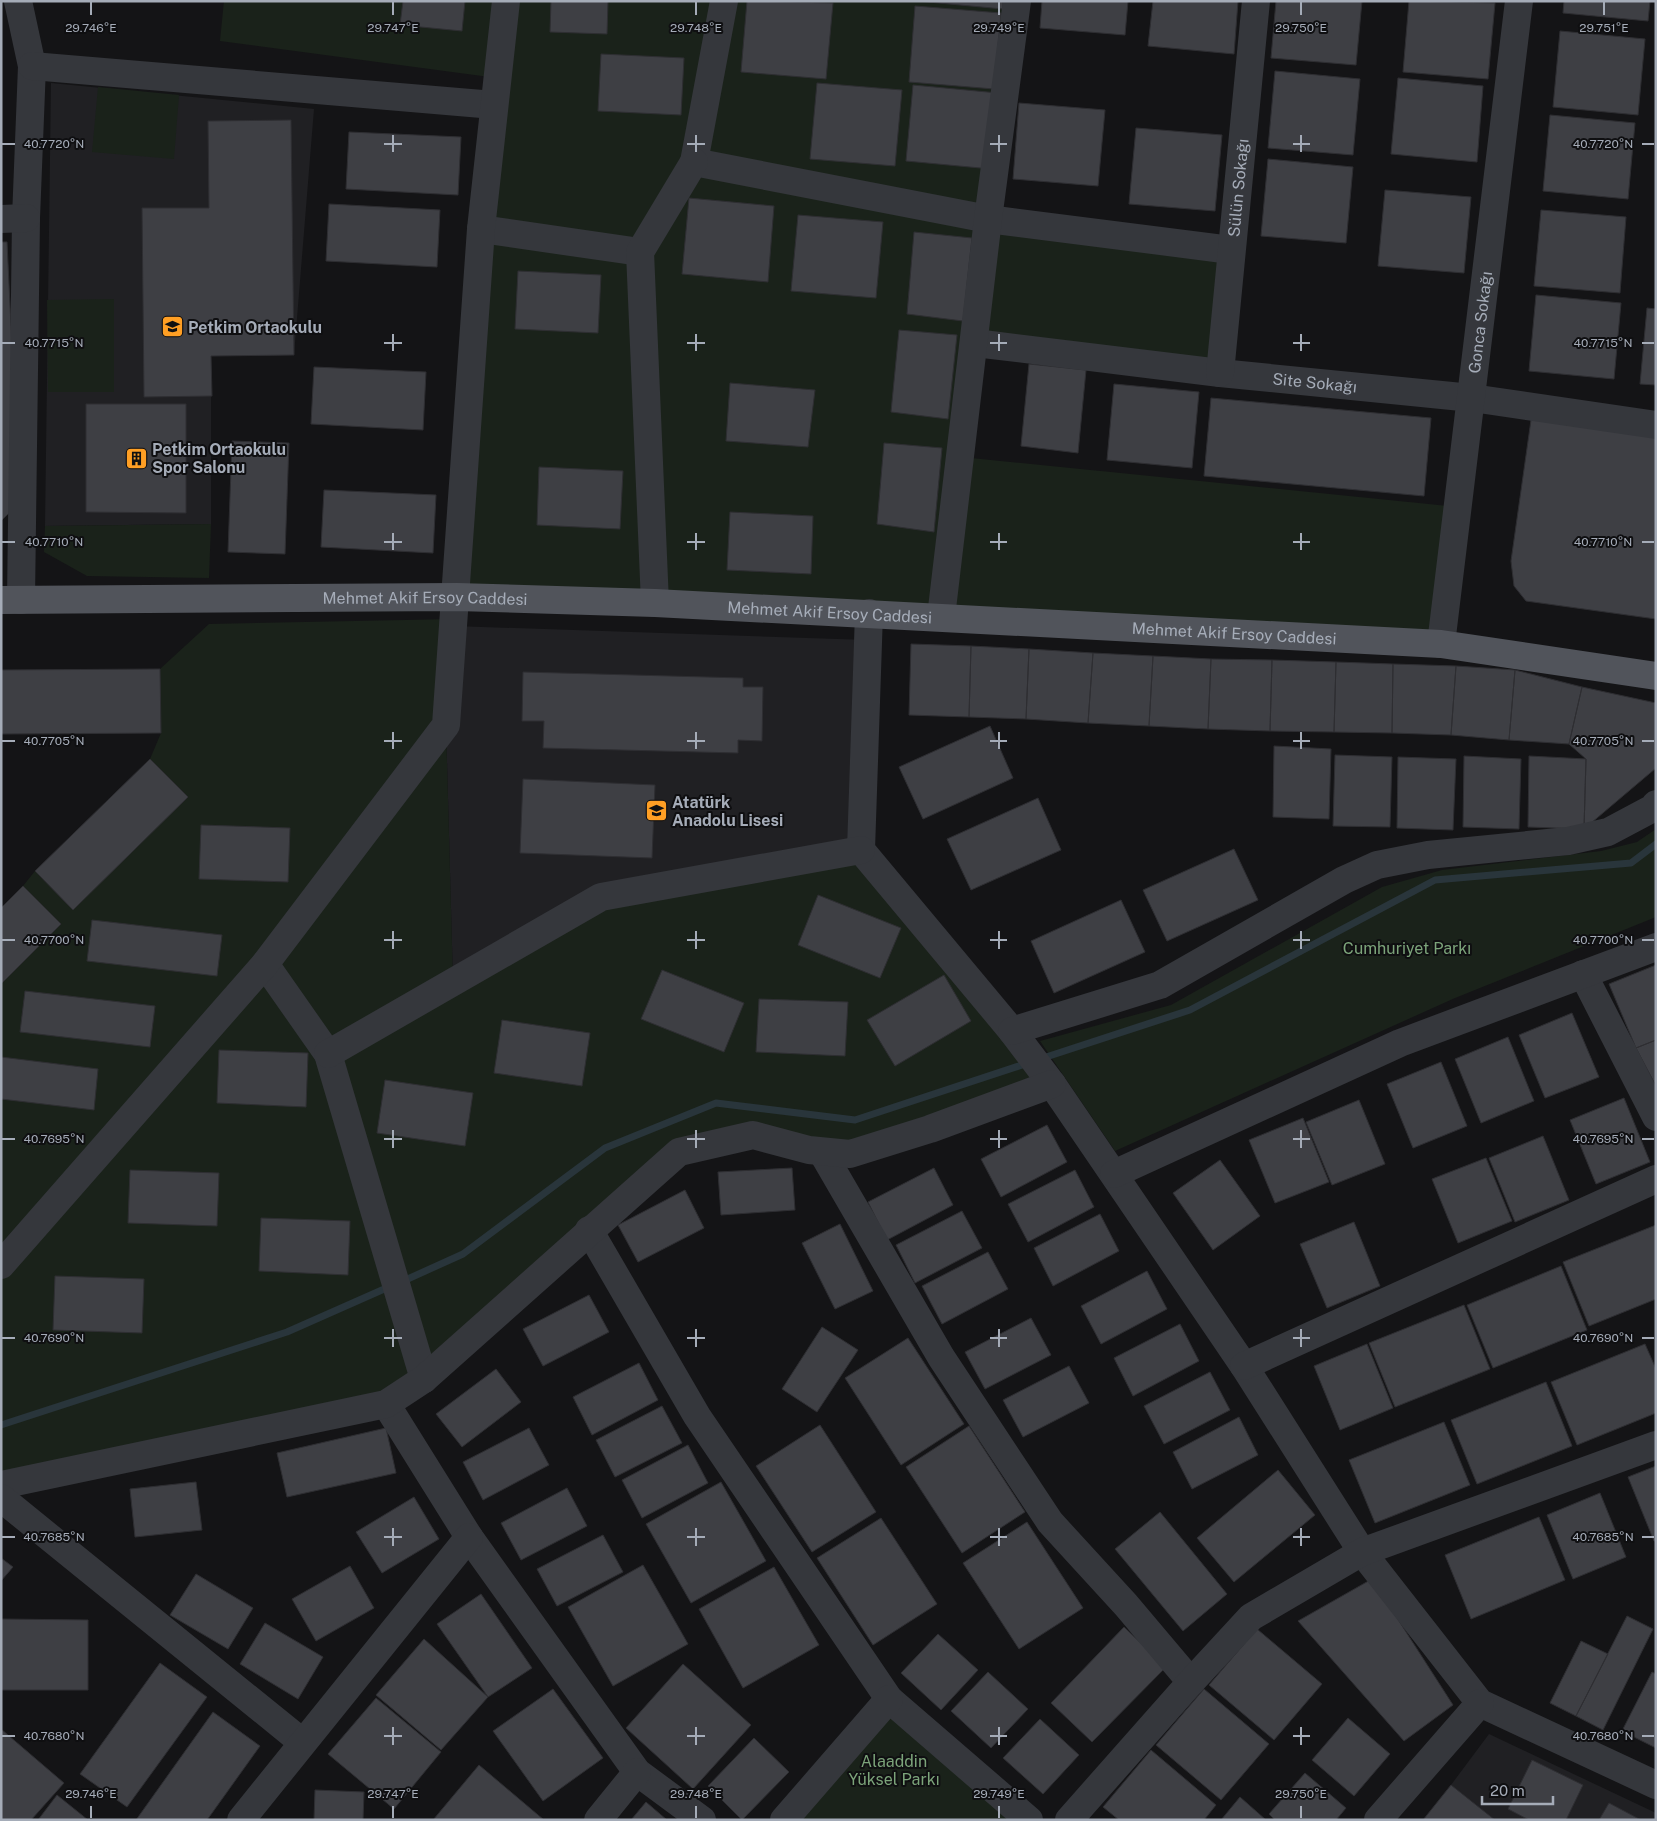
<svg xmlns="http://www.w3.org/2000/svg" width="1657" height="1821" font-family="'Public Sans',sans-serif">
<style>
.built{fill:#202023}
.green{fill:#1a221a}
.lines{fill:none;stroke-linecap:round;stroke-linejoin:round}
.stream{stroke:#29353b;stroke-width:7}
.building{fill:#3e3f44;stroke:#2e2e32}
.minor{stroke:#35373c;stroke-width:28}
.major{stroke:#51545b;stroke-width:28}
.ticks{fill:none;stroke:#a5acb8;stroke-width:2}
.labels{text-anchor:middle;stroke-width:4;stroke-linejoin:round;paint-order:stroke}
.street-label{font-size:16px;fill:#a5acb8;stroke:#0f0f11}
.poi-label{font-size:16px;font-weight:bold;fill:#a5acb8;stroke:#0f0f11;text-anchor:start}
.park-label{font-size:16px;fill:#7ca47a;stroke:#0f0f11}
.ticks-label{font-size:12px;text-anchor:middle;fill:#a5acb8;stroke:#0f0f11;stroke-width:4;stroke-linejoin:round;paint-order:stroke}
</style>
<rect width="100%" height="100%" fill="#141416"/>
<path class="built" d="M51 83 314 109 294 355 211 356V524L45 526Z
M454 626 868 640 861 850 453 982 446 725Z
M1489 1734 1656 1813V1820H1495L1451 1785Z"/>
<path class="green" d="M224 1H1017L988 219 1231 250 1220 373 975 343 961 457 1458 507 1441 644 457 597 497 78 220 41Z
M98 87 179 95 174 159 92 152Z
M114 299V392H48L47 300Z
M211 524 209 578 87 576 44 552 45 526Z
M455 619 446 725 453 982 601 897 861 850 1052 1084 850 1154 753 1135 679 1152 386 1404 1 1485V984L61 924 23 886 35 871 72 909 187 797 150 759 161 733 160 669 209 624Z
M1656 829V917L1455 998 1115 1151 1040 1041 1171 1005 1382 887 1442 870 1601 851 1637 842Z
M889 1699 1029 1820H784Z"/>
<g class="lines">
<path class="stream" d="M1040 1059 1190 1010 1435 880 1631 863 1656 844
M401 1282 463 1254 605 1148 716 1103 855 1120 1028 1063
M1 1425 287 1332 391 1286"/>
</g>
<path class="building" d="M403 1H465L462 31 400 25Z
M551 1H608L607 34 550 32Z
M747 1 833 3 826 79 741 72Z
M917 1H1003V9Z
M1042 1H1128L1125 35 1040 28Z
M1153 1H1238L1234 54 1148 46Z
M1276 1H1362L1356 65 1271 58Z
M1409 1 1495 3 1488 79 1403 72Z
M1564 1H1650L1648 21 1563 13Z
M915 6 1001 13 994 89 909 82Z
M1560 31 1645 39 1638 115 1553 107Z
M601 54 684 58 681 115 598 111Z
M1275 71 1360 79 1353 155 1268 148Z
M1398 78 1483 86 1477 162 1391 154Z
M817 83 902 90 895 166 810 159Z
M913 85 998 93 991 169 906 161Z
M1019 103 1105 110 1098 186 1013 179Z
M1550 115 1635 123 1628 199 1543 191Z
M291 120 294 355 211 356 212 396 144 397 142 208H209L208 121Z
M1136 128 1222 135 1215 211 1129 204Z
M349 132 461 137 458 195 346 189Z
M1268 159 1353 167 1346 243 1261 236Z
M1385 190 1471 197 1464 273 1378 266Z
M689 198 774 206 768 282 682 274Z
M329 204 440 210 437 267 326 261Z
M1541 210 1626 217 1620 293 1534 286Z
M798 215 883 222 876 298 791 291Z
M914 232 972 238 963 321 907 314Z
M1 242H7L19 495 15 507 1 521Z
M518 271 601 275 598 333 515 329Z
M1536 295 1621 303 1614 379 1529 371Z
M1647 308 1656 309V385L1640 384Z
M899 330 957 335 948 419 891 412Z
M1029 364 1086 370 1078 453 1021 446Z
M314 367 426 372 423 430 311 424Z
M730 383 815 390 808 447 726 441Z
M1114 384 1199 392 1192 468 1107 460Z
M1211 398 1431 418 1424 496 1204 476Z
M86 404H186V513L86 512Z
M1532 413 1656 430V619L1526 601 1514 586 1511 561Z
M232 441 289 443 285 554 228 552Z
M884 443 942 448 934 532 877 524Z
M539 467 623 471 620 529 537 525Z
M324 490 436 495 433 553 321 547Z
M730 512 813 516 811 574 727 570Z
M911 644 971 646 969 717 909 715Z
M971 646 1029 649 1026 719 969 717Z
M1029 649 1093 653 1088 723 1026 719Z
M1093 653 1153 656 1149 726 1088 723Z
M1153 656 1211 659 1208 729 1149 726Z
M1211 659 1272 660 1270 731 1208 729Z
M1272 660 1336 662 1334 732 1270 731Z
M1336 662 1393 664 1392 733 1334 732Z
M1393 664 1456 666 1451 735 1392 733Z
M1456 666 1515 670 1509 740 1451 735Z
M160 669 161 733 1 734V670Z
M1515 670 1582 687 1569 744 1509 740Z
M523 672 743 678V687H763L762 741 738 740V753L543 748 544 721H522Z
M1582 687 1656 703V768L1584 829 1586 759 1569 744Z
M990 726 1013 778 923 819 899 767Z
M1274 746 1331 749 1329 819 1273 817Z
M1335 755 1392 757 1390 827 1333 826Z
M1464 756 1521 759 1519 829 1463 827Z
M1529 756 1586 759 1584 829 1528 827Z
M1398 757 1456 759 1453 830 1397 828Z
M150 759 188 797 73 910 35 871Z
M523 779 655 785 652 858 520 853Z
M1038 798 1061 850 971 890 947 839Z
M201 825 290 828 288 882 199 879Z
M1234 849 1258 900 1167 941 1143 890Z
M23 886 61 924 1 984V908Z
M818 895 901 928 880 978 798 945Z
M1121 900 1145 952 1054 993 1031 941Z
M92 920 222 935 217 976 87 961Z
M1656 965V1040L1636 1048 1609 984Z
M662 970 744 1003 724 1052 641 1019Z
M944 975 971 1021 895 1066 867 1020Z
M25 991 155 1006 150 1047 20 1032Z
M759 999 848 1002 845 1056 756 1052Z
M1572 1013 1599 1077 1545 1098 1519 1035Z
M502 1020 590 1033 582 1086 494 1073Z
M1508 1037 1534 1101 1481 1123 1455 1059Z
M1656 1040V1086L1636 1048Z
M219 1050 308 1053 306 1107 217 1103Z
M1 1057 98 1069 94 1110 1 1099Z
M1441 1062 1467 1126 1413 1148 1387 1084Z
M385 1080 473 1093 465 1146 377 1133Z
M1624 1098 1650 1162 1596 1184 1570 1120Z
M1359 1100 1385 1164 1332 1185 1306 1122Z
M1303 1118 1329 1182 1275 1203 1249 1140Z
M1047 1125 1067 1162 1001 1197 981 1159Z
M1543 1136 1569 1200 1515 1222 1489 1158Z
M1486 1158 1512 1221 1458 1243 1432 1179Z
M1220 1160 1260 1216 1213 1250 1173 1193Z
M792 1168 795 1210 721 1215 718 1172Z
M934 1168 953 1205 887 1240 868 1202Z
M130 1170 219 1173 217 1226 128 1223Z
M1075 1170 1094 1207 1028 1242 1008 1204Z
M685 1190 704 1228 638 1262 618 1225Z
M962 1211 982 1248 915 1283 896 1245Z
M1100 1214 1119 1251 1053 1286 1034 1248Z
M261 1218 350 1221 348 1275 259 1271Z
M1354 1222 1380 1286 1327 1308 1300 1244Z
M840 1224 873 1291 835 1309 802 1243Z
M1656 1225V1299L1589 1326 1563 1262Z
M988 1252 1008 1289 942 1324 922 1286Z
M1561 1266 1587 1330 1493 1368 1467 1305Z
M1147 1271 1167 1309 1101 1344 1081 1306Z
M55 1276 144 1279 142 1333 53 1330Z
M589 1295 609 1332 543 1366 523 1329Z
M1464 1305 1490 1369 1395 1407 1369 1343Z
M1031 1318 1051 1355 985 1389 965 1352Z
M1180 1324 1199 1361 1133 1396 1114 1358Z
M822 1327 858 1350 817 1412 782 1389Z
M908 1338 964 1424 901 1465 845 1378Z
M1367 1344 1393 1408 1340 1430 1314 1366Z
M1645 1344 1656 1369V1413L1577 1445 1551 1382Z
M639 1363 658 1400 592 1435 573 1397Z
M1069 1366 1089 1403 1023 1437 1003 1400Z
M496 1369 521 1402 462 1447 436 1414Z
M1210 1372 1230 1410 1164 1444 1144 1406Z
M1546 1382 1572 1446 1477 1484 1451 1420Z
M662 1406 682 1443 615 1477 596 1440Z
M1239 1417 1258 1455 1192 1489 1173 1452Z
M1444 1422 1470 1485 1375 1523 1349 1460Z
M820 1425 876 1512 812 1552 756 1466Z
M969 1426 1025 1512 962 1553 906 1467Z
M386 1428 396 1473 287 1497 277 1453Z
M529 1428 549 1465 483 1500 463 1462Z
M688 1445 708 1483 642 1518 622 1480Z
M1656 1466V1541H1654L1628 1477Z
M1278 1470 1315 1515 1234 1582 1197 1538Z
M196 1482 202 1530 135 1537 130 1489Z
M721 1482 766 1561 691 1603 646 1524Z
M567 1488 587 1526 521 1560 501 1523Z
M1600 1493 1626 1557 1573 1579 1547 1515Z
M414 1497 439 1539 382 1573 356 1532Z
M1160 1512 1227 1594 1183 1631 1115 1549Z
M1539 1517 1565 1580 1471 1619 1445 1555Z
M881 1518 937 1604 873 1645 817 1558Z
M1027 1522 1083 1608 1019 1649 963 1563Z
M603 1535 623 1572 557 1606 537 1569Z
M1 1558 13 1567 1 1581Z
M643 1565 688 1644 613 1686 568 1607Z
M350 1566 374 1608 316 1641 292 1599Z
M774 1567 819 1645 743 1688 699 1609Z
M196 1574 253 1608 228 1649 170 1615Z
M1372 1579 1453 1705 1404 1741 1298 1621Z
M481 1594 532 1668 488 1697 437 1624Z
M1627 1616 1653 1629 1603 1730 1576 1716Z
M1 1619 88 1620V1690H1Z
M265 1623 323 1657 298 1699 240 1664Z
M1124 1627 1166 1667 1092 1742 1051 1703Z
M1257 1629 1322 1684 1274 1740 1209 1685Z
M938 1634 978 1670 941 1710 901 1673Z
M424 1639 488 1697 441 1750 376 1695Z
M1581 1641 1608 1654 1576 1716 1550 1703Z
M160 1663 207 1697 127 1807 80 1774Z
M683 1664 751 1725 693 1789 626 1728Z
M988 1672 1028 1709 991 1748 951 1711Z
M1652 1672 1656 1674V1748L1622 1731Z
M553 1689 603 1758 543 1801 493 1731Z
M1204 1689 1269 1744 1221 1800 1156 1745Z
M376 1698 441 1752 394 1809 328 1754Z
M213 1712 260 1746 207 1820H136Z
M1348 1718 1390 1754 1354 1796 1312 1760Z
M1040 1719 1079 1755 1043 1794 1003 1758Z
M1 1729 64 1783 31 1820H1Z
M754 1738 789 1772 742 1820 708 1786Z
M1151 1750 1216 1805 1204 1820H1119L1103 1807Z
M1532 1760 1583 1785 1566 1820H1529L1508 1809Z
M479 1765 544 1820H433Z
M1305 1773 1346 1808 1336 1820H1275L1269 1814Z
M1451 1785 1495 1820H1423Z
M315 1790 364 1792 363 1820H314Z
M57 1795 88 1820H38Z
M1240 1797 1266 1820H1221Z
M646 1802 667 1820H631Z
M1609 1803 1641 1820H1599Z"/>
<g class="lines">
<g class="minor">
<path d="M18 1 32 66 26 218 21 600"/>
<path d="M724 1 694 162 988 219 1231 250"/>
<path d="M32 66 494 105"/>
<path d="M1 219 26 218"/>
<path d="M481 229 640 252"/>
<path id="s1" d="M975 343 1220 373 1472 398 1656 425"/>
<path id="s2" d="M1220 373 1256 1"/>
<path d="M655 603 640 252 694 162"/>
<path d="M869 613 861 850 1012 1031 1052 1084 1244 1366 1362 1552 1480 1703 1656 1785"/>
<path d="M941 617 988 219 1017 1"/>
<path id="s3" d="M1441 644 1519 1"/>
<path d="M265 964 328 1054 424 1379"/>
<path d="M1583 974 1656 1117"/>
<path d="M1012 1031 1160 985 1344 880 1377 865 1428 855 1568 841 1608 832 1653 808 1656 804"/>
<path d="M328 1054 601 897 861 850"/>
<path d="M822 1152 941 1357 1050 1522 1126 1605 1191 1682"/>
<path d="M1114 1174 1400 1043 1656 947"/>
<path d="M589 1230 697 1416 889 1699 1029 1820"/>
<path d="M1 1265 265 964 446 725 481 229 506 1"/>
<path d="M1244 1366 1656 1179"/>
<path d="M386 1404 469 1537 637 1772 702 1820"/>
<path d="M1 1485 386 1404 424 1379 679 1152 753 1135 809 1150 850 1154 930 1129 1052 1084"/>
<path d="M1 1498 302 1742"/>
<path d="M241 1820 469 1537"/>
<path d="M598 1820 637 1772"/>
<path d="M784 1820 889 1699"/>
<path d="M1069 1820 1191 1682 1251 1617 1362 1552 1656 1445"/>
<path d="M1378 1820 1480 1703"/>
</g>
<path class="major" id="s4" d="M1 600 457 597 655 603 1441 644 1656 676"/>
</g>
<path class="ticks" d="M91 2V15M393 2V15M696 2V15M999 2V15M1301 2V15M1604 2V15M393 135V152M696 135V152M999 135V152M1301 135V152M2 144H15M384 144H402M687 144H705M990 144H1007M1293 144H1310M1642 144H1654M393 334V351M696 334V351M999 334V351M1301 334V351M2 343H15M384 343H402M687 343H705M990 343H1007M1293 343H1310M1642 343H1654M393 533V550M696 533V550M999 533V550M1301 533V550M2 542H15M384 542H402M687 542H705M990 542H1007M1293 542H1310M1642 542H1654M393 732V749M696 732V749M999 732V749M1301 732V749M2 741H15M384 741H402M687 741H705M990 741H1007M1293 741H1310M1642 741H1654M393 931V949M696 931V949M999 931V949M1301 931V949M2 940H15M384 940H402M687 940H705M990 940H1007M1293 940H1310M1642 940H1654M393 1130V1148M696 1130V1148M999 1130V1148M1301 1130V1148M2 1139H15M384 1139H402M687 1139H705M990 1139H1007M1293 1139H1310M1642 1139H1654M393 1329V1347M696 1329V1347M999 1329V1347M1301 1329V1347M2 1338H15M384 1338H402M687 1338H705M990 1338H1007M1293 1338H1310M1642 1338H1654M393 1528V1546M696 1528V1546M999 1528V1546M1301 1528V1546M2 1537H15M384 1537H402M687 1537H705M990 1537H1007M1293 1537H1310M1642 1537H1654M393 1727V1745M696 1727V1745M999 1727V1745M1301 1727V1745M2 1736H15M384 1736H402M687 1736H705M990 1736H1007M1293 1736H1310M1642 1736H1654M91 1806V1818M393 1806V1818M696 1806V1818M999 1806V1818M1301 1806V1818"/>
<defs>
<symbol id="school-square" viewBox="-11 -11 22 22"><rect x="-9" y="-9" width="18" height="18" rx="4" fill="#ff9f24" stroke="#0f0f11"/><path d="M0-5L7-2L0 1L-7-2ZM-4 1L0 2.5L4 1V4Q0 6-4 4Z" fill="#111"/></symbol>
<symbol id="building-square" viewBox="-11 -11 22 22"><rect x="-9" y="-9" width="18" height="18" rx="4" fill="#ff9f24" stroke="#0f0f11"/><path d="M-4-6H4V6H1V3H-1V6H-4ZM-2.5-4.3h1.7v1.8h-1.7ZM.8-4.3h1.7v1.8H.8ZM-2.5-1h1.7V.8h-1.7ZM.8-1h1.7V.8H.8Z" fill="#111"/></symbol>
</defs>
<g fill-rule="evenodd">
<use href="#school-square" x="160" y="314" width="25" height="25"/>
<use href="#building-square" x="124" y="446" width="25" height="25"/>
<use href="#school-square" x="644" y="798" width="25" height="25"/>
</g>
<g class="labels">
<g class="street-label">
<text dy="6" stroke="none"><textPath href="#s2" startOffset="186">Sülün Sokağı</textPath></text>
<text dy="6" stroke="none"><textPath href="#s3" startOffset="324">Gonca Sokağı</textPath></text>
<text dy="6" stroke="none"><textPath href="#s1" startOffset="342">Site Sokağı</textPath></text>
<text dy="6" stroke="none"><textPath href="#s4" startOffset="424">Mehmet Akif Ersoy Caddesi</textPath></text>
<text dy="6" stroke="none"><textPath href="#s4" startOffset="829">Mehmet Akif Ersoy Caddesi</textPath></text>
<text dy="6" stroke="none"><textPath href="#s4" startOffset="1234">Mehmet Akif Ersoy Caddesi</textPath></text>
</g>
<g class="poi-label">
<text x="188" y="333">Petkim Ortaokulu</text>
<text x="152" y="455">Petkim Ortaokulu<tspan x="152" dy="18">Spor Salonu</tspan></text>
<text x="672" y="808">Atatürk<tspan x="672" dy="18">Anadolu Lisesi</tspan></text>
</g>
<g class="park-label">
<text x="1407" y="954">Cumhuriyet Parkı</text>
<text x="894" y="1767">Alaaddin<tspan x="894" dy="18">Yüksel Parkı</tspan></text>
</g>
</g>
<g class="ticks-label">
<text x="91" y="32">29.746°E</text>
<text x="393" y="32">29.747°E</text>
<text x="696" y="32">29.748°E</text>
<text x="999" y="32">29.749°E</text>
<text x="1301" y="32">29.750°E</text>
<text x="1604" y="32">29.751°E</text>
<text x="54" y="148">40.7720°N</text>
<text x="1603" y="148">40.7720°N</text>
<text x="54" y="347">40.7715°N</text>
<text x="1603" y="347">40.7715°N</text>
<text x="54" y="546">40.7710°N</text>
<text x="1603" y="546">40.7710°N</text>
<text x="54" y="745">40.7705°N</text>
<text x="1603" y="745">40.7705°N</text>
<text x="54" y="944">40.7700°N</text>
<text x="1603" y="944">40.7700°N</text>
<text x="54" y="1143">40.7695°N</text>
<text x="1603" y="1143">40.7695°N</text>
<text x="54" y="1342">40.7690°N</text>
<text x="1603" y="1342">40.7690°N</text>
<text x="54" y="1541">40.7685°N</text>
<text x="1603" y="1541">40.7685°N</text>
<text x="54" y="1740">40.7680°N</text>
<text x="1603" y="1740">40.7680°N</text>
<text x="91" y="1798">29.746°E</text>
<text x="393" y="1798">29.747°E</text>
<text x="696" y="1798">29.748°E</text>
<text x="999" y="1798">29.749°E</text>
<text x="1301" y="1798">29.750°E</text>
</g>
<rect width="1657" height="1821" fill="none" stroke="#a5acb8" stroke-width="5"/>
<path d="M1482 1796v8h71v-8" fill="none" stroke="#a5acb8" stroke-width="2.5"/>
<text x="1490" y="1796" font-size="15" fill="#a5acb8" stroke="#0f0f11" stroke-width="4" paint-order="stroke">20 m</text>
</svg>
